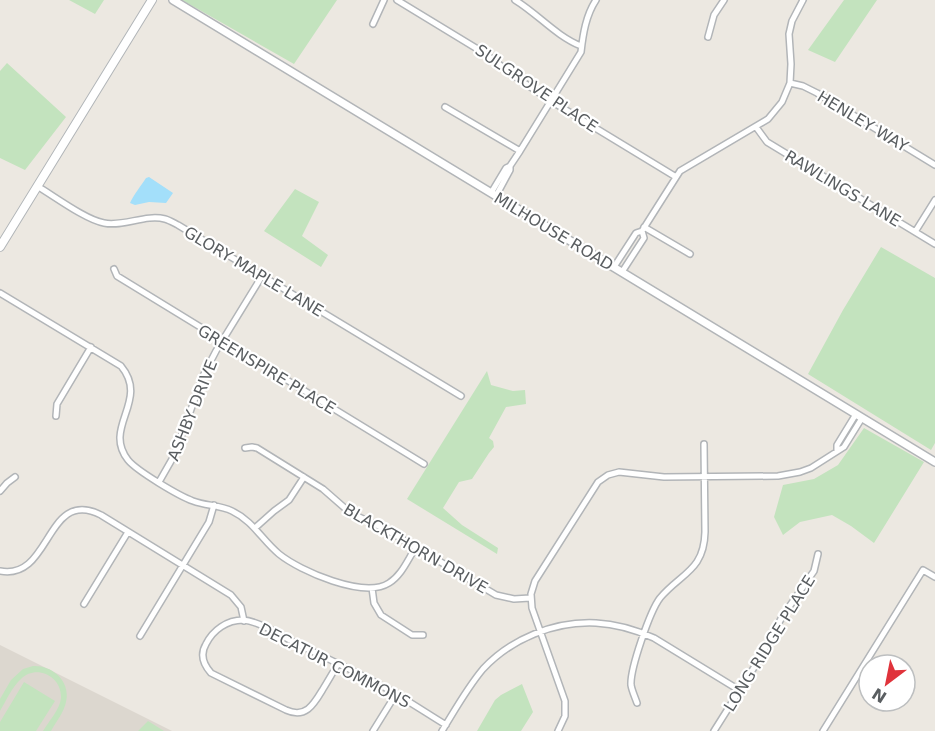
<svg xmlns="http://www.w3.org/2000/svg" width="935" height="731" font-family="'DejaVu Sans',sans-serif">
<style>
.education{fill:#dcd7cf}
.green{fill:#c3e3be}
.water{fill:#a3dffa}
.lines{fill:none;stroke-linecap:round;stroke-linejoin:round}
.minor-casing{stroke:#b2b5b8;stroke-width:8}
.tertiary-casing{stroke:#b2b5b8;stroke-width:10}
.secondary-casing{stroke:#b1b5b8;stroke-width:10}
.minor{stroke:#fff;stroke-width:5}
.tertiary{stroke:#fff;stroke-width:7}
.secondary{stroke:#fff;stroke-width:8}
.labels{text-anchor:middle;stroke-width:4.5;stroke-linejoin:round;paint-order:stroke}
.street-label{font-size:16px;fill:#5a5e61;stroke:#fff}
</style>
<rect width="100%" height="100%" fill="#ece8e1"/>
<path class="education" d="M0 645 172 731H0Z"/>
<path class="green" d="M69 0H104L95 14Z
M182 0H337L294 64Z
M844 0H877L835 62 808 50Z
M7 63 66 117 25 170 0 158V71Z
M295 189 319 202 302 236 328 255 321 267 264 231Z
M881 247 935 278V443L931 450 808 374 843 310Z
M487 371 491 385 513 391 525 390 526 404 506 407 489 438 493 441 494 447 489 453 472 479 459 482 443 508 462 525 498 548 497 554 407 499Z
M864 428 924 462 874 543 851 526 832 515 800 522 783 535 774 517 783 485 814 479 838 465Z
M33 666C52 665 71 681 66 702 64 712 56 722 51 731H43C49 721 60 709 61 698 62 676 36 664 21 679 12 687 6 701 0 711V699L11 680 23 669Z
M24 682 55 701 36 731H0V722Z
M522 684 533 712 521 731H477L495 700 501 695Z
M148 721 164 731H138Z"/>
<path class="water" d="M149 177 173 193 166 203 149 202 135 205 130 203C134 194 141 186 146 178Z"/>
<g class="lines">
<defs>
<path id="minor" d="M397 0 484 53 520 80 551 101 676 177
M515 0C538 14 556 36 581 46
M373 24 384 0
M708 37 714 15 724 0
M790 83 803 86 817 93 935 165
M445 107 520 151
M756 127 767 142 935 244
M510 166 520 151 581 52C583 34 586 15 596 0
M37 186C54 196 86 220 104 223 124 227 145 214 165 219 169 220 174 223 178 225L461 396
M491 193 506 168 510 166V170L496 196
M644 227 690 254
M915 232 935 200
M614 267 636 233 642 231 680 171 768 119 782 102 790 83 791 64 789 34 792 21 803 0
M114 269 117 276 424 464
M622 272 644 238 642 231
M0 293 121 366C150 401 102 427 128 460 137 471 179 496 193 501 206 506 220 505 232 511 253 521 262 540 279 554 300 571 364 599 389 583 402 575 408 559 416 547
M56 416 57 404 91 347
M245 448 252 447 257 448 323 489 347 510 355 515 387 530 496 595 514 599 530 598
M837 451V445L856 414
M159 482 175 454 203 376 216 351 262 276
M0 491 7 483 15 477
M255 528 274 511 289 500 304 477
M0 571C52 581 45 487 101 515L231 595 241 607 244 621
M372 588 374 603 381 615 412 635H423
M84 604 128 532
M140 636 209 522 214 505
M338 664C333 672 328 681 323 689 314 704 306 719 286 710L211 673C203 664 200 654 206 644 213 630 227 620 243 620 259 621 282 636 297 644 329 659 361 674 391 691 410 702 428 714 446 725
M637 703C635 697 632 691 631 685 630 669 650 611 660 598 681 573 704 571 705 532L704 444
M373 731 396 694
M442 731C455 710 467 688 483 669 511 639 554 621 596 623 616 624 636 630 654 638L739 690
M558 731 565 716V701L532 608 531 594 535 581 598 482 608 475 619 472 664 477 778 476 800 472 811 468 844 447 862 418
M714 731 760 658 782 617 814 571 818 554
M823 731 923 570 935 577"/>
<path id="tertiary" d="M173 0 935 462"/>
<path id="secondary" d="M0 247 152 0"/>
</defs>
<use href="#minor" class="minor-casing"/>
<use href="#tertiary" class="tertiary-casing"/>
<use href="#secondary" class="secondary-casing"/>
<use href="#minor" class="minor"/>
<use href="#tertiary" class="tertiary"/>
<use href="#secondary" class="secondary"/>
</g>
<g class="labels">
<g class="street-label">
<text transform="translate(537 88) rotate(34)" y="6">SULGROVE PLACE</text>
<text transform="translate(863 121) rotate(31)" y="6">HENLEY WAY</text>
<text transform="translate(843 188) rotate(31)" y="6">RAWLINGS LANE</text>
<text transform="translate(554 231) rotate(31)" y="6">MILHOUSE ROAD</text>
<text transform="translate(254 271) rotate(31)" y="6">GLORY MAPLE LANE</text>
<text transform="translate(267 369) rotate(31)" y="6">GREENSPIRE PLACE</text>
<text transform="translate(192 410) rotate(-68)" y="6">ASHBY DRIVE</text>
<text transform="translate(416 548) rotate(30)" y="6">BLACKTHORN DRIVE</text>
<text transform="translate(769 643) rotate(-58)" y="6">LONG RIDGE PLACE</text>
<text transform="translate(335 665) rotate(27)" y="6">DECATUR COMMONS</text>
</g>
</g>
<g transform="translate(887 683) rotate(212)"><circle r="28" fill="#ffffff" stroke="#bdbfc0" stroke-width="1.5"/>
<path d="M0-4.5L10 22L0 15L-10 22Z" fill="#e0333b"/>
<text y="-9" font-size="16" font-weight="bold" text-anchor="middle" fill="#5a5e61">N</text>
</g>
</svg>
